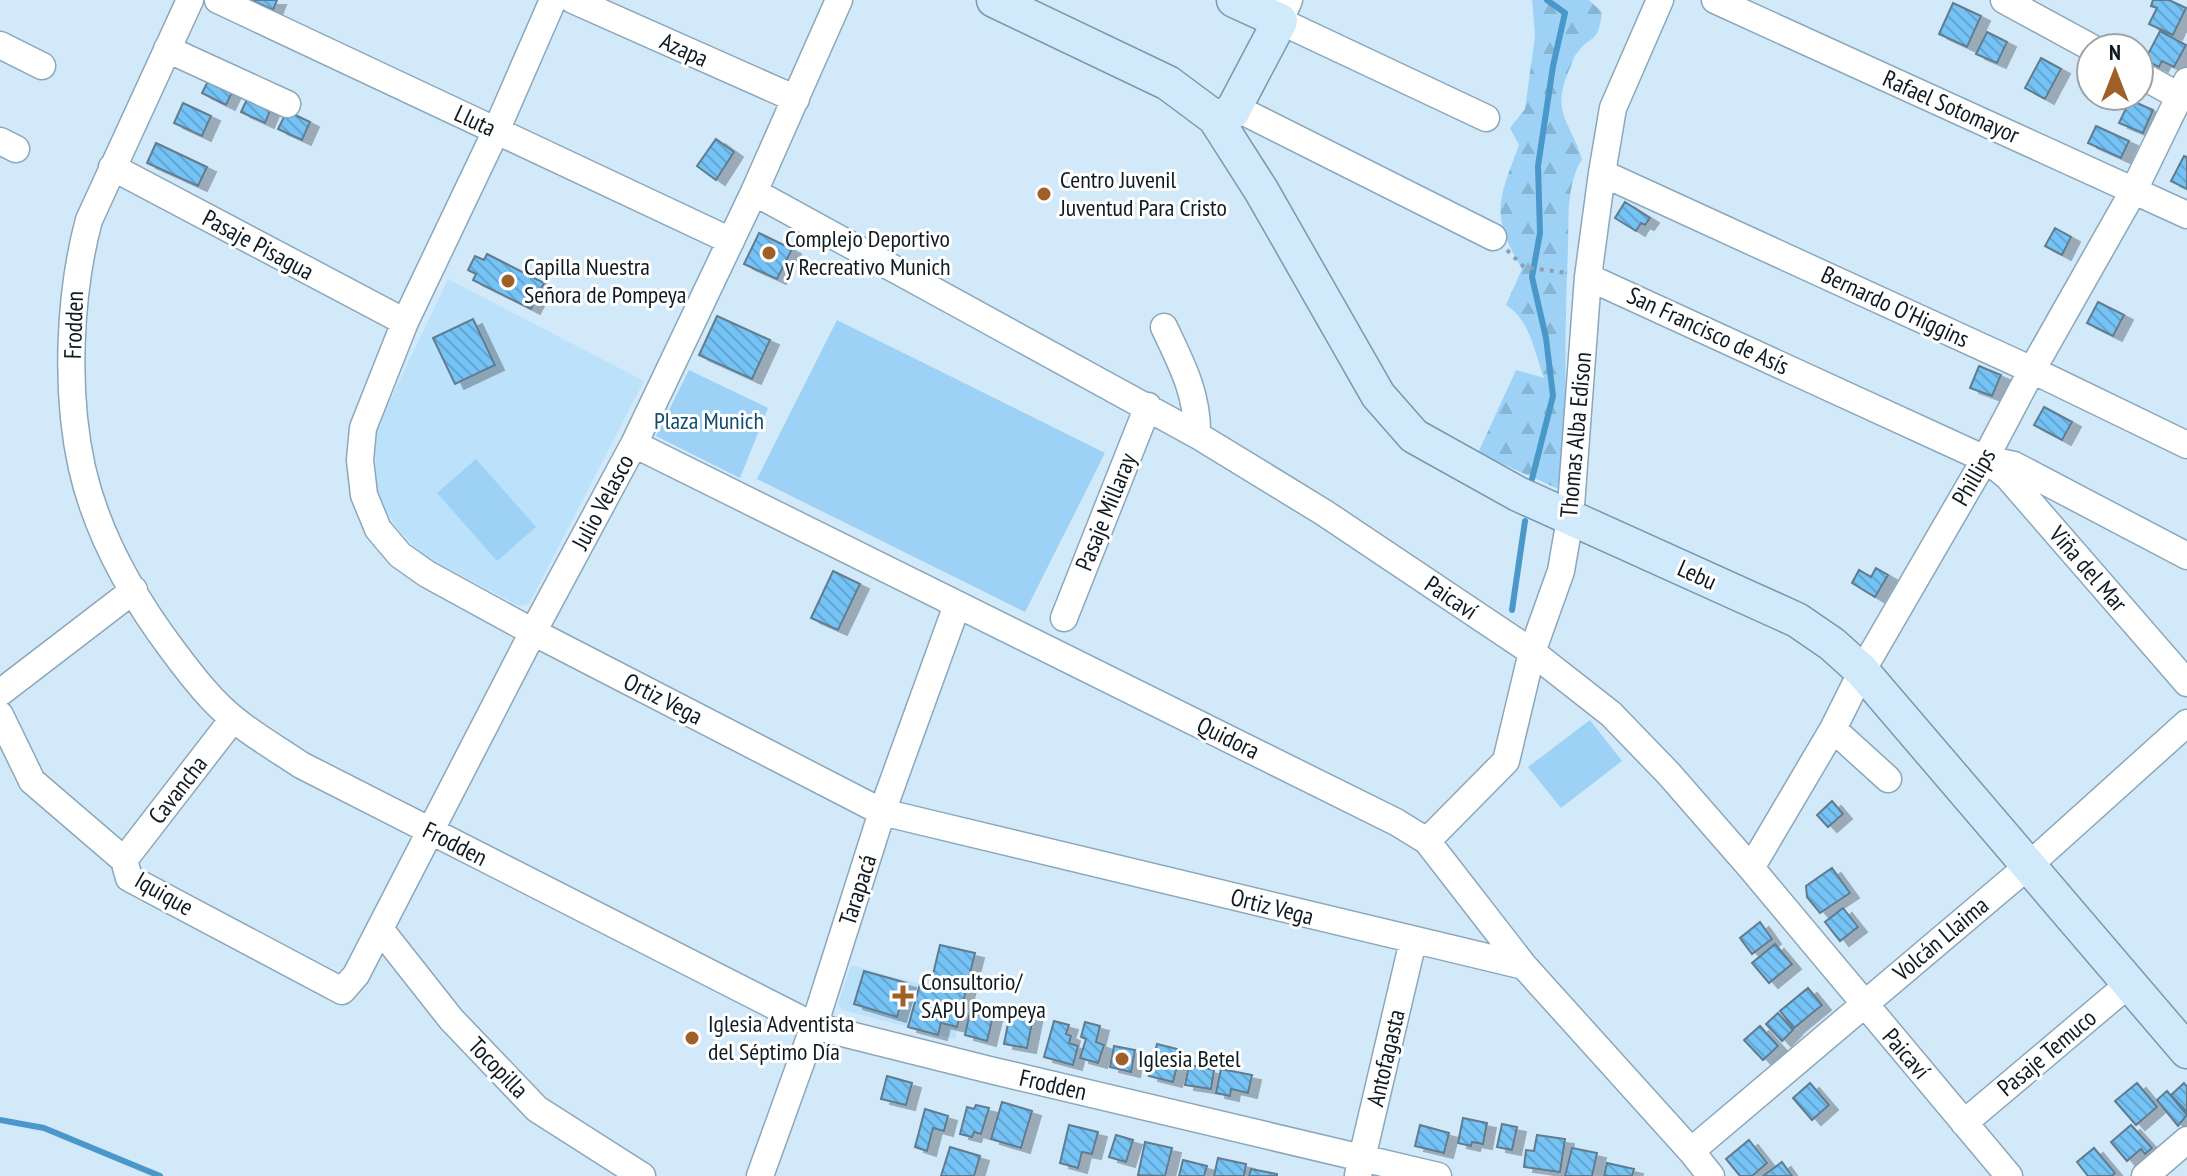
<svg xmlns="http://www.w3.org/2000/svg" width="2187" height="1176" font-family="'PT Sans Narrow',sans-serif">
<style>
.built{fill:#bce1fb}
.forest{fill:url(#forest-firs)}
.green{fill:#9dd2f6}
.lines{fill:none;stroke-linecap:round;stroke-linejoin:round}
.stream{stroke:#4a98c9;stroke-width:6}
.building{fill:url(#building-back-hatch);stroke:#617b8e;stroke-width:2;filter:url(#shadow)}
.minor-casing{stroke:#8ba7bb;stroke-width:29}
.major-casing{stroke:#7898ae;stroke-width:37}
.path{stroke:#8ea0ae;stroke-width:4;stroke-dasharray:4 6;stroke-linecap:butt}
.minor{stroke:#fff;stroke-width:26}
.major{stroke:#d0eafc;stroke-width:34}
.poi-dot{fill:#9f6027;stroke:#fff;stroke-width:3}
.labels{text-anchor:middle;stroke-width:6;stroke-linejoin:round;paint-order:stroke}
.street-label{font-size:24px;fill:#0f1a21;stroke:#fff}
.poi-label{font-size:24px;fill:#0f1a21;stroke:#fff;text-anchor:start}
.park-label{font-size:24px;fill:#104d6f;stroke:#fff}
</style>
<defs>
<pattern id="forest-firs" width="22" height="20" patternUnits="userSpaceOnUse" patternTransform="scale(2)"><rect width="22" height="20" fill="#9dd2f6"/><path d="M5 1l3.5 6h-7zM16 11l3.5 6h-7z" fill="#86b4d3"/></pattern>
<pattern id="building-back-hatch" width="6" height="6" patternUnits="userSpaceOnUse" patternTransform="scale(2)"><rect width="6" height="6" fill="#74c2f5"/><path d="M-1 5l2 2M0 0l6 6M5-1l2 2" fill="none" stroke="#63a6d2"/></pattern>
<filter id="shadow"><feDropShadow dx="9" dy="5" stdDeviation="0" flood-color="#0004"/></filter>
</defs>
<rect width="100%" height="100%" fill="#d2e9fa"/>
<path class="built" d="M448 279 644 381 529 604 519 606 424 556 400 532 376 496 375 432Z
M940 945 975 953 955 1039 842 1010 838 1004 851 965 930 987Z"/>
<path class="forest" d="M1532 0H1589L1602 12C1598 45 1592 33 1577 53 1573 57 1572 65 1569 70 1551 113 1569 119 1582 159 1566 185 1569 219 1568 249 1564 330 1566 411 1565 492L1478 453 1516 370 1544 378C1534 352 1531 321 1506 305L1522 269C1490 214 1498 202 1519 145L1510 128 1525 109 1535 36Z"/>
<path class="green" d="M837 320 1105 453 1025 612 757 479Z
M689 370 768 408 740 478 656 436Z
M476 459 536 527 497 561 437 493Z
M1590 720 1622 761 1561 808 1528 767Z"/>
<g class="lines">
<path class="stream" d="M1532 479 1553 396 1546 338 1532 277 1540 233 1538 166 1553 66 1565 13 1547 0
M1512 610 1525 521
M0 1120 44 1128 160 1176"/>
</g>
<path class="building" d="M251 0H277L273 10Z
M2153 0H2169L2186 8 2173 35 2149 24 2157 8 2151 6Z
M1953 3 1981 16 1967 47 1939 34Z
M2160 31 2186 45 2174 67 2162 61 2159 67 2145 60Z
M1987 32 2007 42 1997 63 1976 54Z
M2041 58 2061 69 2045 99 2025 88Z
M211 75 235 86 226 105 202 93Z
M250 93 273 104 265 123 241 112Z
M2130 100 2153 110 2143 133 2119 123Z
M183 103 211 116 202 136 174 123Z
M287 111 310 122 302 140 278 129Z
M2096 126 2129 141 2121 158 2088 143Z
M716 139 734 152 716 180 697 166Z
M156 143 207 167 198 186 147 163Z
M2184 156 2187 157V189L2171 181Z
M1625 202 1650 218 1645 225 1641 223 1636 231 1615 218Z
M2055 228 2071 237 2062 255 2045 246Z
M759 233 792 249 777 279 744 264Z
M487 254 544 283 531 309 473 280 476 274 468 270 475 256 484 260Z
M2098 302 2124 315 2113 336 2087 323Z
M717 316 770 340 752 379 699 355Z
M473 319 495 365 455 384 433 338Z
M1979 366 2001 375 1992 396 1970 388Z
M2044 407 2072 422 2062 440 2034 425Z
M1876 568 1888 575 1875 597 1852 583 1859 570 1871 577Z
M833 571 860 584 838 630 811 618Z
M1832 801 1843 814 1828 827 1817 815Z
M1832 868 1850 893 1820 913 1807 897 1806 886Z
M1843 908 1858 927 1840 941 1825 922Z
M1760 922 1772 939 1752 954 1740 938Z
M1775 944 1792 964 1769 983 1752 963Z
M940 945 975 953 957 1027 941 1023 938 1035 908 1027 920 984 930 987Z
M864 971 907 983 897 1017 854 1004Z
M1808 988 1822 1005 1794 1028 1780 1011Z
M971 1007 994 1012 987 1041 965 1035Z
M1011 1008 1034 1013 1027 1048 1004 1044Z
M1778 1013 1793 1030 1782 1041 1766 1024Z
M1054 1021 1069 1025 1066 1034 1071 1036 1069 1043 1078 1046 1073 1065 1044 1057Z
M1085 1022 1100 1026 1096 1042 1104 1045 1098 1063 1080 1058 1086 1039 1081 1037Z
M1760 1026 1778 1046 1763 1060 1744 1040Z
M1157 1044 1181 1050 1173 1082 1149 1076Z
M1114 1046 1135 1050 1131 1072 1110 1067Z
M1189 1065 1214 1070 1211 1089 1185 1085Z
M1221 1069 1252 1075 1248 1093 1231 1089 1230 1096 1216 1093Z
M887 1076 912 1083 906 1105 881 1099Z
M1810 1083 1829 1105 1812 1120 1793 1098Z
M2137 1083 2157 1107 2136 1125 2115 1101Z
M2184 1083 2187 1087V1112L2171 1095Z
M2167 1091 2187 1115 2178 1126 2157 1100Z
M1002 1102 1032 1111 1021 1148 991 1139Z
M976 1105 989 1108 981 1134 974 1132 972 1137 960 1134 967 1107 974 1109Z
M925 1109 948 1116 944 1131 933 1128 927 1151 915 1147Z
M1463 1118 1487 1123 1483 1144 1472 1142 1471 1146 1458 1143Z
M1502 1124 1517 1127 1512 1150 1497 1147Z
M1069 1125 1098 1132 1092 1154 1082 1152 1078 1168 1060 1163Z
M1420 1125 1449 1133 1444 1153 1415 1146Z
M2131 1125 2152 1148 2145 1154 2141 1149 2127 1161 2111 1142Z
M1116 1135 1133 1140 1126 1162 1109 1157Z
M1537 1135 1565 1139 1560 1172 1524 1167 1526 1150 1534 1151Z
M1749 1140 1767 1163 1752 1176H1740L1726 1159Z
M1145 1142 1172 1148 1165 1176 1138 1175Z
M950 1147 980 1156 974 1176H941Z
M1572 1148 1597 1153 1592 1176H1565Z
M2094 1148 2115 1173 2112 1176H2088L2077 1162Z
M1218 1158 1246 1164 1244 1176H1214Z
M1183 1160 1207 1166 1204 1176H1179Z
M1782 1162 1792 1176H1763Z
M1607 1163 1634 1169 1632 1176H1604Z
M1251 1169 1277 1174V1176H1249Z"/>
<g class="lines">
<defs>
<path id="minor" d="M190 0 89 220C69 294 65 392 82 468 97 534 134 599 174 652 192 676 212 702 235 720 256 737 279 750 301 765L814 1026 990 1070 1438 1176
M218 0 731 241
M553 0 496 131 405 322 363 428 360 460 364 495 378 529 400 555 427 574 533 632 882 812 1524 966
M573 0 796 99
M1289 0 1280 21 1486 118
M1715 0 2187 215
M2004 0 2092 48
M0 45 42 66
M167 49 287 104
M2139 74 2179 96
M1232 112 1246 113 1493 237
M0 141 16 149
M112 167 405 322
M1602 173 2032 370 2187 445
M754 192 1197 435 1323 512 1532 652 1611 714 1669 774 1751 868 2009 1176
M1588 277 1985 459 2014 465 2187 556
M1164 327C1181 363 1198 394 1197 435
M634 444 1396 822 1427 841 1524 966 1691 1151 1711 1176
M1991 463 2008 477 2187 683
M1064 618 1148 406
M1 692 134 590
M0 715 32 781 124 860 129 878 342 991 356 975 533 632 634 444 754 192 839 0
M1833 729 1888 779
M1427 841 1506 761 1532 652 1561 571 1570 519 1588 277 1602 173 1613 108 1660 0
M124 860 233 719
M1751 868 1833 729 1862 671 1985 459 2032 370 2134 190 2187 81
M380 929 451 1019 537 1109 642 1176
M1964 1123 2130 983
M1691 1151 2028 866 2187 723
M1358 1175 1413 941
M760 1176 814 1026 882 812 957 605
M2145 1176 2187 1140"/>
<path id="major" d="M994 0 1168 83 1215 118 1261 190 1378 395 1414 436 1518 494 1797 620 1832 644 1862 671 2187 1051
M1215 118 1232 112 1280 21 1234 0"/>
</defs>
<use href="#minor" class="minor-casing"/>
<use href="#major" class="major-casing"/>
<path class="path" d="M1507 250 1524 267 1567 273"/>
<use href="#minor" class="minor"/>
<use href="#major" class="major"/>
</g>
<g class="poi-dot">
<circle cx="1044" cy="194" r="8"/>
<circle cx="769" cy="253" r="8"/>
<circle cx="508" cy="281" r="8"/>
<path d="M899 984h8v8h8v8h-8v8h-8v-8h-8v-8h8z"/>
<circle cx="692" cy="1038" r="8"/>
<circle cx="1122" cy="1059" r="8"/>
</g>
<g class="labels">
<g class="street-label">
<text transform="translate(684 50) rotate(24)" y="8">Azapa</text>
<text transform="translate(1951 107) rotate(24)" y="8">Rafael Sotomayor</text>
<text transform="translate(475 121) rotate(25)" y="8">Lluta</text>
<text transform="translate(258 245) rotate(28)" y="8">Pasaje Pisagua</text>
<text transform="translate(1895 307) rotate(25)" y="8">Bernardo O'Higgins</text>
<text transform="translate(74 325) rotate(-88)" y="8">Frodden</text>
<text transform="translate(1708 331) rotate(25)" y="8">San Francisco de Asís</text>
<text transform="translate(1576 435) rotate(-85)" y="8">Thomas Alba Edison</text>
<text transform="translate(1974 477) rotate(-60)" y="8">Phillips</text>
<text transform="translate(603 502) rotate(-62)" y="8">Julio Velasco</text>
<text transform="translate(1106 512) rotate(-68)" y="8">Pasaje Millaray</text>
<text transform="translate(2088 569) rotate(49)" y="8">Viña del Mar</text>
<text transform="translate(1697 575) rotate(24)" y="8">Lebu</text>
<text transform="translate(1451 598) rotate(34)" y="8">Paicaví</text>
<text transform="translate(663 699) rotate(27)" y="8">Ortiz Vega</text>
<text transform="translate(1228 738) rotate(26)" y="8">Quidora</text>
<text transform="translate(178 790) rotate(-52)" y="8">Cavancha</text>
<text transform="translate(455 844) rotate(27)" y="8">Frodden</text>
<text transform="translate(858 890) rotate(-72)" y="8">Tarapacá</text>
<text transform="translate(164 894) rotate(30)" y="8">Iquique</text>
<text transform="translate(1272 907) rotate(14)" y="8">Ortiz Vega</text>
<text transform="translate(1941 939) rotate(-40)" y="8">Volcán Llaima</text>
<text transform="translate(2047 1053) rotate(-40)" y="8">Pasaje Temuco</text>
<text transform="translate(1906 1054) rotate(49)" y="8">Paicaví</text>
<text transform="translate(1386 1058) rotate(-77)" y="8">Antofagasta</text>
<text transform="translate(498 1068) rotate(46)" y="8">Tocopilla</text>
<text transform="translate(1053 1085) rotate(13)" y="8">Frodden</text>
</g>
<g class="poi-label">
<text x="1060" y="188">Centro Juvenil<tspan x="1060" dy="28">Juventud Para Cristo</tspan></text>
<text x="785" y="247">Complejo Deportivo<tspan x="785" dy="28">y Recreativo Munich</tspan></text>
<text x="524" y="275">Capilla Nuestra<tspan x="524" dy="28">Señora de Pompeya</tspan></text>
<text x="921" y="990">Consultorio/<tspan x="921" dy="28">SAPU Pompeya</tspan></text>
<text x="708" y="1032">Iglesia Adventista<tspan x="708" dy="28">del Séptimo Día</tspan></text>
<text x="1138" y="1067">Iglesia Betel</text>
</g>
<g class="park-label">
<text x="709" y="429">Plaza Munich</text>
</g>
</g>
<g transform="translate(2115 72)"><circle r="38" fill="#ffffff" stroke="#9fa3a6" stroke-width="2"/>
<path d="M0-6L14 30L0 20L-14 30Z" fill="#9f6027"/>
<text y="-12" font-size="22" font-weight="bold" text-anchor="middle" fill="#0f1a21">N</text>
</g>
</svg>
